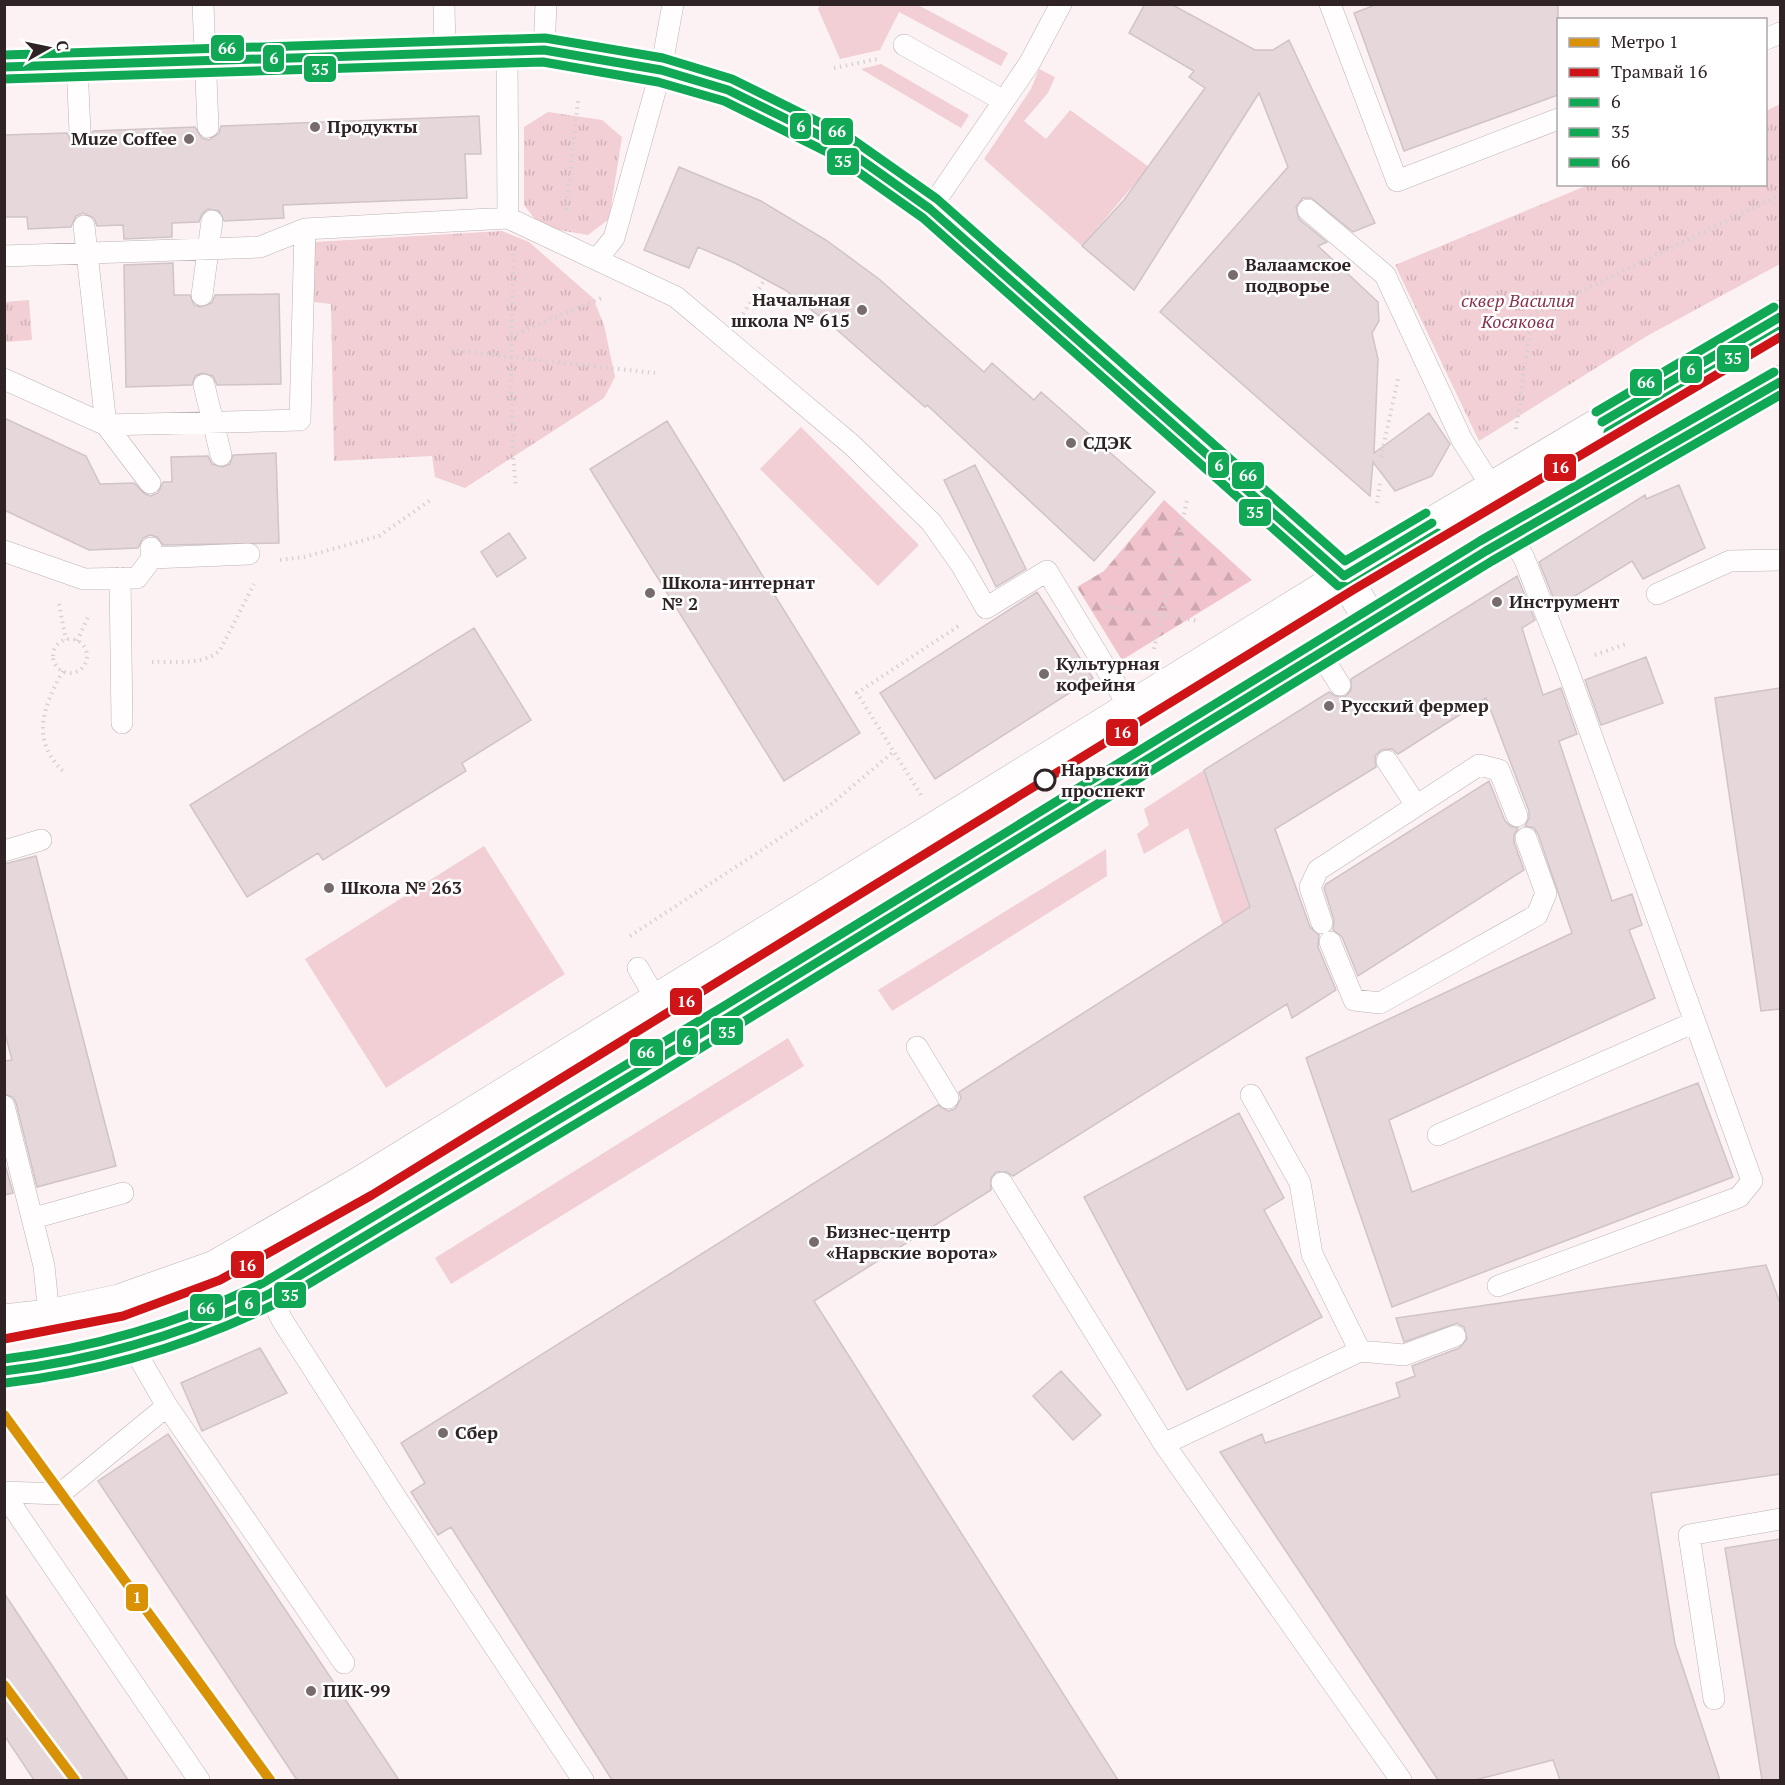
<svg xmlns="http://www.w3.org/2000/svg" width="1785" height="1785" font-family="'PT Serif',serif">
<style>
.green{fill:#f2ced5}
.forest{fill:url(#forest-firs)}
.park{fill:url(#park-tufts)}
.building{fill:#e5d7da;stroke:#d0c4c7;stroke-width:1.5}
.lines{fill:none;stroke-linecap:round;stroke-linejoin:round}
.lane-casing{stroke:#bdb3b5;stroke-width:22}
.street-casing{stroke:#bdb3b5;stroke-width:34}
.primary-casing{stroke:#bdb3b5;stroke-width:34}
.path{stroke:#d6d1d2;stroke-width:4;stroke-dasharray:1.5 4.5;stroke-linecap:butt}
.lane{stroke:#fffdfd;stroke-width:21}
.street{stroke:#fffdfd;stroke-width:33}
.primary{stroke:#fffdfd;stroke-width:33}
.bus-1-casing{stroke:#fff;stroke-width:14}
.bus-2-casing{stroke:#fff;stroke-width:14}
.bus-3-casing{stroke:#fff;stroke-width:14}
.bus-1{stroke:#10a855;stroke-width:9}
.bus-2{stroke:#10a855;stroke-width:9}
.bus-3{stroke:#10a855;stroke-width:9}
.tram-1-casing{stroke:#fff;stroke-width:14}
.tram-1{stroke:#ce1417;stroke-width:9}
.metro-1-casing{stroke:#fff;stroke-width:15}
.metro-1{stroke:#d99206;stroke-width:10}
.poi-dot{fill:#776b6d;stroke:#fff;stroke-width:2}
.stop-dot{fill:#fff;stroke:#302325;stroke-width:3}
.labels{text-anchor:middle;stroke-width:5;stroke-linejoin:round;paint-order:stroke}
.poi-label{font-size:18px;font-weight:bold;fill:#302325;stroke:#fff;text-anchor:start}
.park-label{font-size:18px;font-style:italic;fill:#88314b;stroke:#fff}
.stop-label{font-size:18px;font-weight:bold;fill:#302325;stroke:#fff;text-anchor:start}
.line-badge{stroke:#fff;stroke-width:2}
.badge-label{font-size:16px;text-anchor:middle;font-weight:bold;fill:#fff}
</style>
<defs>
<pattern id="forest-firs" width="22" height="20" patternUnits="userSpaceOnUse" patternTransform="scale(1.5)"><rect width="22" height="20" fill="#f0c3cd"/><path d="M5 1l3.5 6h-7zM16 11l3.5 6h-7z" fill="#cea7b0"/></pattern>
<pattern id="park-tufts" width="24" height="20" patternUnits="userSpaceOnUse" patternTransform="scale(1.5)"><rect width="24" height="20" fill="#f2ced5"/><path d="M3 7l-1-3M5 7V3M7 7l1-3M15 17l-1-3M17 17v-4M19 17l1-3" fill="none" stroke="#d0b1b7"/></pattern>
</defs>
<rect width="100%" height="100%" fill="#fcf2f4"/>
<path class="green" d="M820 5H918L1008 53 1001 66 899 12 880 50 840 59 818 9Z
M881 64 969 115 961 128 861 69Z
M1039 69 1055 77 1048 93 1024 121 1046 139 1070 110 1149 167 1082 246 984 159 1031 89Z
M801 427 919 545 878 586 760 469Z
M1204 770 1250 907 1223 926 1188 828 1144 854 1137 834 1149 825 1144 809Z
M484 846 565 974 386 1088 305 959Z
M1106 849 1107 876 892 1011 878 990Z
M788 1038 804 1066 451 1284 435 1258Z"/>
<path class="forest" d="M1164 500 1252 580 1122 660 1077 587 1104 571Z"/>
<path class="park" d="M1780 104V264L1647 336 1479 441 1395 265 1588 185 1766 184V111Z
M548 112 602 120 622 137 609 219 588 235 541 227 524 205V127Z
M502 231 529 242 593 298 604 325 615 377 604 398 465 488 435 477 432 456 334 461 331 304 314 302 315 242Z
M29 300 32 340 5 342V302Z"/>
<path class="building" d="M1145 4H1171L1255 50H1273L1289 40 1375 223 1353 232 1311 198H1303L1296 207 1299 219 1327 242 1318 246 1378 302 1379 321 1372 333 1378 359 1374 453 1429 413 1450 444 1432 476 1395 491 1373 462 1370 496 1160 312 1288 167 1259 93 1134 290 1082 246 1124 200 1205 88 1189 77 1194 71 1129 33Z
M1378 4H1558V95L1404 151 1354 13Z
M479 116 481 154H465L467 198 283 205 284 218 224 221 219 211 208 209 202 214 199 222 172 223V237L124 239 123 225 97 226 94 218 83 213 76 216 71 227 28 229 27 217H4V135L67 133 70 139 80 145 87 142 93 131 195 127 202 138 209 140 219 133 221 126Z
M679 167 761 201 826 240 879 279 984 372 992 363 1034 400 1041 392 1155 492 1094 561 927 405 925 407 836 329 785 290 735 263 698 247 689 268 644 250Z
M173 263 174 295H190L194 305 200 307 212 303 215 295 279 294 281 384 217 385 213 376 202 373 195 376 192 385 126 387 124 265Z
M4 418 86 456 100 484 134 483 145 494 151 496 158 493 163 482H172L171 457 208 456 212 464 223 467 230 464 233 455 276 453 279 543 163 545 157 537 150 535 143 538 138 548 89 550 4 510Z
M667 421 860 733 784 781 590 469Z
M975 465 1026 569 996 587 944 480Z
M1679 485 1705 548 1643 579 1632 561 1557 607 1539 562 1645 495 1646 499Z
M509 533 526 558 497 577 481 552Z
M1517 576 1535 620 1522 628 1543 695 1561 688 1577 734 1559 741 1612 901 1632 894 1642 925 1629 930 1655 998 1389 1120 1412 1192 1698 1083 1733 1177 1392 1307 1306 1058 1572 933 1538 834 1534 828 1525 826 1529 818V811L1486 698 1398 754 1392 749 1381 750 1375 756 1376 767 1275 829 1310 927 1319 935 1318 947 1336 990 1292 1018 1287 1004 1013 1176 1007 1172H996L991 1178V1190L814 1301 1118 1780H612L451 1527 438 1535 411 1492 425 1483 401 1443 938 1105 948 1111 955 1109 961 1098 959 1092 1250 907 1204 770 1329 692 1335 696H1346L1351 690V679Z
M1037 592 1093 678 935 779 880 693Z
M474 628 531 720 462 763 466 771 323 860 318 853 247 897 190 805Z
M1646 657 1663 703 1601 725 1585 680Z
M1780 688V1009L1761 1011 1715 698Z
M1489 781 1505 821 1510 826 1518 828 1514 835V842L1524 870 1358 976 1342 937 1333 930 1334 920 1324 888 1326 884Z
M36 856 116 1166 37 1187 16 1103 13 1097 4 1094V1061L12 1060 4 1030V864Z
M1239 1113 1284 1198 1264 1210 1322 1317 1187 1390 1084 1197Z
M4 1161 13 1193 4 1195Z
M1766 1265 1780 1303V1474L1651 1493 1675 1644 1720 1780H1560L1553 1760 1475 1780H1438L1220 1452 1262 1434 1265 1443 1400 1397 1396 1383 1415 1376 1412 1366 1459 1348 1467 1339 1464 1327 1457 1323 1404 1342 1396 1318Z
M260 1348 287 1393 202 1431 181 1383Z
M1061 1371 1101 1415 1073 1440 1033 1396Z
M168 1434 399 1780H297L98 1481Z
M1780 1539V1780H1762L1725 1548Z
M4 1593 128 1780H34L4 1735Z"/>
<g class="lines">
<defs>
<path id="lane" d="M203 4 208 127
M444 4 445 52
M1330 4 1397 181 1558 119
M1766 39 1780 33
M904 45 1004 101
M507 50 508 218 676 297 852 445 931 522 962 566 986 608 1047 571 1130 708
M544 50 546 4
M77 65 80 132
M930 209 1029 64 1061 4
M1308 210 1385 275 1462 440 1492 487
M84 226 106 425 150 483
M4 256 260 247 305 229 508 218
M597 259 614 238 661 70 673 4
M202 295 212 221
M4 379 106 425 300 420 305 229
M204 385 221 455
M4 551 84 579 137 578 152 558 151 548
M152 558 249 554
M120 578 122 723
M1657 594 1730 561 1780 560
M1320 653 1340 685
M1387 761 1416 805
M4 851 41 840
M1322 923 1310 887 1318 870 1479 765 1499 770 1517 816
M1330 942 1354 1000 1380 1003 1537 915 1546 893 1526 838
M638 968 657 1001
M917 1047 948 1098
M1251 1095 1300 1183 1312 1254 1360 1351
M4 1106 44 1266 49 1316
M1438 1135 1695 1022 1566 665 1524 558 1510 535
M1002 1183 1164 1444 1401 1780
M34 1218 123 1193
M1498 1286 1739 1197 1752 1181 1695 1022
M269 1294 282 1320 398 1501 583 1780
M134 1349 167 1406 344 1663
M1164 1444 1360 1351 1404 1355 1455 1336
M4 1492 60 1494 167 1406
M4 1494 199 1780
M1714 1699 1689 1535 1780 1519"/>
<path id="street" d="M4 1321 49 1316 119 1301 215 1267 362 1182 1344 576"/>
<path id="primary" d="M4 67 544 50 661 70 728 90 843 147 930 209 1344 576 1371 621
M1344 576 1780 317
M4 1371C98 1362 185 1336 269 1294 516 1148 761 998 1005 847 1261 689 1516 527 1780 382"/>
</defs>
<use href="#lane" class="lane-casing"/>
<use href="#street" class="street-casing"/>
<use href="#primary" class="primary-casing"/>
<path class="path" d="M834 68 878 59
M566 210 578 101
M513 254 511 358 513 457 516 487
M743 314 765 279
M511 336 604 297
M451 350 655 373
M1516 429 1532 315 1780 195
M1381 457 1398 379
M1377 503 1380 483
M280 560 304 557 379 536 432 499
M59 604 66 640
M1105 606 1198 621
M53 656a17 17 0 1 1 34 0a17 17 0 1 1-34 0Z
M77 641 88 617
M1154 649 1187 500
M1595 655 1626 644
M152 662C173 661 204 666 220 650L254 584
M63 671C42 708 30 742 66 774
M921 795 857 693 960 625
M630 936 829 806 892 753"/>
<use href="#lane" class="lane"/>
<use href="#street" class="street"/>
<use href="#primary" class="primary"/>
<defs>
<path id="bus-1" d="M4 67 544 50 661 70 728 90 843 147 930 209 1344 576 1432 523
M1602 422 1780 317
M4 1371C98 1360 184 1334 269 1294L730 1016 1486 551 1780 382"/>
<path id="bus-2" d="M4 79 543 62 658 82 724 101 837 157 923 218 1338 586 1349 587 1438 533
M1608 432 1780 331
M5 1383C100 1372 189 1346 275 1304L644 1083 1492 561 1780 395"/>
<path id="bus-3" d="M4 55 545 38 663 58 732 79 849 137 937 199 1345 561 1426 513
M1596 412 1774 307
M4 1359C96 1348 180 1323 263 1283L724 1006 1480 541 1774 372"/>
</defs>
<use href="#bus-1" class="bus-1-casing"/>
<use href="#bus-2" class="bus-2-casing"/>
<use href="#bus-3" class="bus-3-casing"/>
<use href="#bus-1" class="bus-1"/>
<use href="#bus-2" class="bus-2"/>
<use href="#bus-3" class="bus-3"/>
<defs>
<path id="tram-1" d="M4 1339 123 1316 220 1280 372 1195 1353 590 1780 337"/>
</defs>
<use href="#tram-1" class="tram-1-casing"/>
<use href="#tram-1" class="tram-1"/>
<defs>
<path id="metro-1" d="M4 1415 270 1780
M4 1685 75 1780"/>
</defs>
<use href="#metro-1" class="metro-1-casing"/>
<use href="#metro-1" class="metro-1"/>
</g>
<g class="poi-dot">
<circle cx="315" cy="127" r="6"/>
<circle cx="189" cy="139" r="6"/>
<circle cx="1233" cy="275" r="6"/>
<circle cx="862" cy="310" r="6"/>
<circle cx="1071" cy="443" r="6"/>
<circle cx="650" cy="593" r="6"/>
<circle cx="1497" cy="602" r="6"/>
<circle cx="1044" cy="674" r="6"/>
<circle cx="1329" cy="706" r="6"/>
<circle cx="329" cy="888" r="6"/>
<circle cx="814" cy="1242" r="6"/>
<circle cx="443" cy="1433" r="6"/>
<circle cx="311" cy="1691" r="6"/>
</g>
<circle class="stop-dot" cx="1045" cy="780" r="10"/>
<g class="labels">
<g class="poi-label">
<text x="327" y="133">Продукты</text>
<text x="177" y="145" text-anchor="end">Muze Coffee</text>
<text x="1245" y="271">Валаамское<tspan x="1245" dy="21">подворье</tspan></text>
<text x="850" y="306" text-anchor="end">Начальная<tspan x="850" dy="21">школа № 615</tspan></text>
<text x="1083" y="449">СДЭК</text>
<text x="662" y="589">Школа-интернат<tspan x="662" dy="21">№ 2</tspan></text>
<text x="1509" y="608">Инструмент</text>
<text x="1056" y="670">Культурная<tspan x="1056" dy="21">кофейня</tspan></text>
<text x="1341" y="712">Русский фермер</text>
<text x="341" y="894">Школа № 263</text>
<text x="826" y="1238">Бизнес-центр<tspan x="826" dy="21">«Нарвские ворота»</tspan></text>
<text x="455" y="1439">Сбер</text>
<text x="323" y="1697">ПИК-99</text>
</g>
<g class="park-label">
<text x="1518" y="307">сквер Василия<tspan x="1518" dy="21">Косякова</tspan></text>
</g>
<g class="stop-label">
<text x="1061" y="776">Нарвский<tspan x="1061" dy="21">проспект</tspan></text>
</g>
</g>
<g class="line-badge">
<rect x="210" y="34" width="35" height="28" rx="6" fill="#10a855"/>
<rect x="262" y="44" width="23" height="29" rx="6" fill="#10a855"/>
<rect x="303" y="55" width="34" height="28" rx="6" fill="#10a855"/>
<rect x="789" y="112" width="23" height="28" rx="6" fill="#10a855"/>
<rect x="820" y="117" width="34" height="29" rx="6" fill="#10a855"/>
<rect x="826" y="147" width="34" height="29" rx="6" fill="#10a855"/>
<rect x="1716" y="344" width="34" height="29" rx="6" fill="#10a855"/>
<rect x="1679" y="355" width="24" height="29" rx="6" fill="#10a855"/>
<rect x="1629" y="368" width="34" height="29" rx="6" fill="#10a855"/>
<rect x="1207" y="451" width="23" height="28" rx="6" fill="#10a855"/>
<rect x="1543" y="453" width="34" height="29" rx="6" fill="#ce1417"/>
<rect x="1231" y="461" width="34" height="29" rx="6" fill="#10a855"/>
<rect x="1238" y="498" width="34" height="29" rx="6" fill="#10a855"/>
<rect x="1105" y="718" width="34" height="29" rx="6" fill="#ce1417"/>
<rect x="669" y="987" width="34" height="29" rx="6" fill="#ce1417"/>
<rect x="710" y="1017" width="34" height="29" rx="6" fill="#10a855"/>
<rect x="676" y="1027" width="23" height="29" rx="6" fill="#10a855"/>
<rect x="629" y="1038" width="35" height="29" rx="6" fill="#10a855"/>
<rect x="230" y="1250" width="35" height="29" rx="6" fill="#ce1417"/>
<rect x="273" y="1281" width="34" height="28" rx="6" fill="#10a855"/>
<rect x="237" y="1289" width="24" height="28" rx="6" fill="#10a855"/>
<rect x="189" y="1293" width="35" height="29" rx="6" fill="#10a855"/>
<rect x="125" y="1583" width="24" height="29" rx="6" fill="#d99206"/>
</g>
<g class="badge-label">
<text x="227" y="54">66</text>
<text x="274" y="64">6</text>
<text x="320" y="75">35</text>
<text x="801" y="132">6</text>
<text x="837" y="137">66</text>
<text x="843" y="167">35</text>
<text x="1733" y="364">35</text>
<text x="1691" y="375">6</text>
<text x="1646" y="388">66</text>
<text x="1219" y="471">6</text>
<text x="1560" y="473">16</text>
<text x="1248" y="481">66</text>
<text x="1255" y="518">35</text>
<text x="1122" y="738">16</text>
<text x="686" y="1007">16</text>
<text x="727" y="1038">35</text>
<text x="687" y="1047">6</text>
<text x="646" y="1058">66</text>
<text x="247" y="1271">16</text>
<text x="290" y="1301">35</text>
<text x="249" y="1309">6</text>
<text x="206" y="1314">66</text>
<text x="137" y="1603">1</text>
</g>
<rect width="1785" height="1785" fill="none" stroke="#302325" stroke-width="12"/>
<rect x="1557" y="18" width="210" height="168" fill="#ffffff" stroke="#aca7a8" stroke-width="1.5"/>
<rect x="1569" y="38" width="30" height="9" fill="#d99206" stroke="#aca7a8" stroke-width="1.5"/>
<text x="1611" y="48" font-size="18" fill="#302325">Метро 1</text>
<rect x="1569" y="68" width="30" height="9" fill="#ce1417" stroke="#aca7a8" stroke-width="1.5"/>
<text x="1611" y="78" font-size="18" fill="#302325">Трамвай 16</text>
<rect x="1569" y="98" width="30" height="9" fill="#10a855" stroke="#aca7a8" stroke-width="1.5"/>
<text x="1611" y="108" font-size="18" fill="#302325">6</text>
<rect x="1569" y="128" width="30" height="9" fill="#10a855" stroke="#aca7a8" stroke-width="1.5"/>
<text x="1611" y="138" font-size="18" fill="#302325">35</text>
<rect x="1569" y="158" width="30" height="9" fill="#10a855" stroke="#aca7a8" stroke-width="1.5"/>
<text x="1611" y="168" font-size="18" fill="#302325">66</text>
<g transform="translate(48 48) rotate(81)" stroke="#ffffff" stroke-width="4.5" paint-order="stroke">
<path d="M0-4.5L10 22L0 15L-10 22Z" fill="#302325"/>
<text y="-9" font-size="16" font-weight="bold" text-anchor="middle" fill="#302325">С</text>
</g>
</svg>
